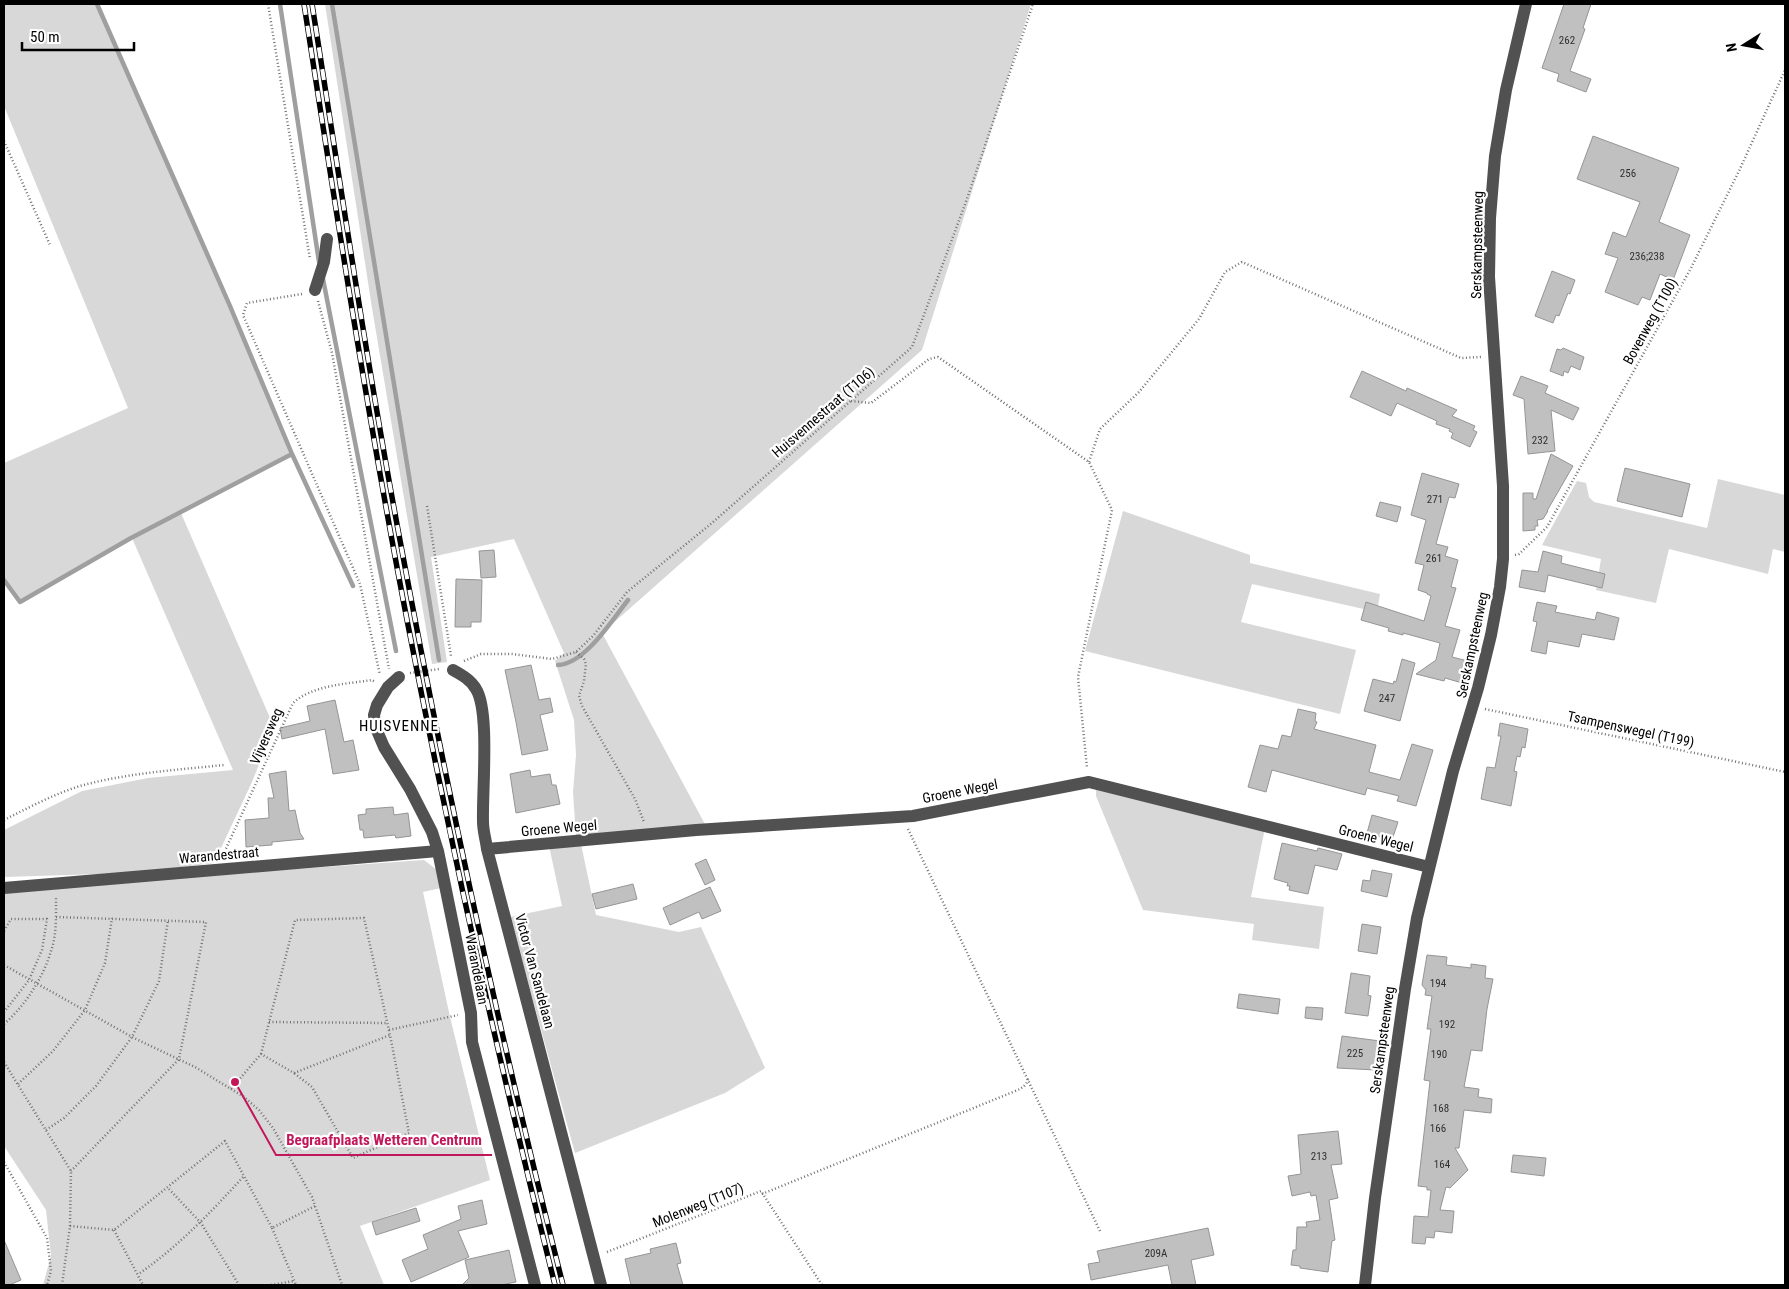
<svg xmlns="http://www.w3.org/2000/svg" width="1789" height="1289" font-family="'Roboto Condensed',sans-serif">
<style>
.green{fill:#d8d8d8}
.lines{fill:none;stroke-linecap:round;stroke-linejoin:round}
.stream{stroke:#9f9f9f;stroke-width:4.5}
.building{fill:#c0c0c0;stroke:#959595}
.path{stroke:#737373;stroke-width:2.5;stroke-dasharray:1 2.5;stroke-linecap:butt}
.minor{stroke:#515151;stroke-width:12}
.rail-casing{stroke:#000;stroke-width:5.5}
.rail{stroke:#fff;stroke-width:4;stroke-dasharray:11;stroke-linecap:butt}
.labels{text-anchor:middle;stroke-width:4.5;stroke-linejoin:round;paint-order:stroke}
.number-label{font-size:11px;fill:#303030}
.street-label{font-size:14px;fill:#000;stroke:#fff}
.neighbourhood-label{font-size:15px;letter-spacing:1px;fill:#000;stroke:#fff}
.leader{fill:none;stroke:#c2185b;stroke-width:2}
.callout-dot{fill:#c2185b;stroke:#fff;stroke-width:2}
.callout-label{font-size:15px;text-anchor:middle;font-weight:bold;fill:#c2185b;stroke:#fff;stroke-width:4.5;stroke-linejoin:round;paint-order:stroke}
</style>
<rect width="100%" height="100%" fill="#fff"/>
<path class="green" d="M4 4H97L230 305 292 454 181 513 274 727 252 782 214 863 133 873 4 877V830L82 791 148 778 233 770 132 538 20 602 4 580V463L128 408 4 106Z
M325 4H1031L922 350 602 633 706 826 576 837 573 792 576 755 574 720 555 661 564 653 514 539 431 557 447 662 432 664 372 308Z
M1718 479 1785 495V552L1773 549 1768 574 1669 549 1656 603 1596 590 1601 559 1542 545 1577 481 1586 483 1589 497 1594 502 1707 528Z
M1123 511 1250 555V563L1380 594 1377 612 1252 584 1241 622 1356 650 1340 714 1085 651Z
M1096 787 1265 828 1251 897 1324 907 1319 949 1252 940 1254 924 1143 910 1096 796Z
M581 844 596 915 679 932 701 927 765 1068 725 1093 575 1153 510 917 562 906 549 846Z
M424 860 437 870 441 888 423 892 450 1017 490 1180 360 1226 384 1285H43L51 1256 46 1210 4 1146V893L58 886Z"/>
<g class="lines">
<path class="stream" d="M280 4 319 262
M332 4 439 660
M323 279 396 651
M292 454 353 586
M4 580 20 602 131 538 292 454 230 306 97 4
M558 665C585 664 612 620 628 600"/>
</g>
<path class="building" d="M1564 4H1591L1583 28 1585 29 1570 71 1591 79 1586 92 1557 81 1559 74 1542 68Z
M1593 136 1679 168 1659 222 1690 235 1673 280 1660 274 1650 300 1642 297 1638 305 1605 292 1618 258 1605 254 1613 232 1626 237 1640 202 1577 179Z
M1552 271 1575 280 1570 294 1568 293 1559 316 1556 315 1553 323 1535 316Z
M1563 348 1584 357 1580 370 1571 366 1568 373 1564 371 1563 376 1550 371 1557 349 1561 350Z
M1362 371 1406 391 1407 388 1457 410 1452 416 1475 426 1473 430 1477 432 1470 447 1451 438 1453 433 1449 431 1450 429 1436 424 1437 421 1397 403 1391 416 1350 397Z
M1521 376 1548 386 1545 393 1579 408 1573 420 1551 410 1555 451 1528 454 1524 399 1513 395Z
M1551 454 1573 466 1547 511H1548L1543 519 1537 520 1538 526H1535V530L1523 531V493H1533V499H1536Z
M1625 468 1690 484 1682 517 1617 501Z
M1422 473 1459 484 1455 498 1449 497 1436 544 1448 547 1445 556 1458 560 1451 587 1456 588 1445 626 1460 630 1452 657 1468 661 1462 683 1445 678 1444 681 1416 674 1436 660 1440 643 1403 633V635L1388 631 1389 628 1361 620 1366 602 1424 621 1431 596 1427 594V593L1418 590 1424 565 1415 563 1426 520 1411 515Z
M1380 502 1401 507 1397 522 1376 516Z
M494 550 496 577 481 578 479 551Z
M1543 551 1562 556 1561 563 1605 574 1602 588 1548 575 1545 592 1519 587 1522 570 1538 572Z
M456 579 482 580 481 622H471V627H455Z
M1537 602 1557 606 1555 612 1595 620 1597 612 1619 618 1614 640 1582 634 1579 647 1548 641 1546 654 1531 651 1537 622 1533 621Z
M1402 659 1415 663 1400 721 1364 711 1373 679 1393 684 1394 681 1396 682Z
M531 665 539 700 550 698 553 712 540 715 548 750 522 755 516 722 505 670Z
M335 700 344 742 353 740 359 770 333 774 325 729 282 739 280 728 310 721 307 706Z
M1298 709 1316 713 1315 721 1317 722 1314 729 1376 745 1369 772 1400 780 1412 744 1433 750 1416 806 1397 801 1399 796 1367 788 1365 795 1272 770 1266 792 1248 787 1260 745 1278 749 1282 735 1291 737Z
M1500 723 1528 729 1525 748 1522 747 1520 757 1517 756 1514 771 1517 772 1511 806 1481 799 1487 767 1495 768 1501 736H1498Z
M530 770 531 777 550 774 552 785H556L560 804 516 813 510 774Z
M286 771 289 811 295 810 300 833 304 839 272 842V845L246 847 245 820 269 818 268 798H274L269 774Z
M393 807 394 815 408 813 411 836 396 838 395 835 364 838 363 830H360L358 815 366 814V809Z
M1372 815 1398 822 1392 840 1367 833Z
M1282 843 1317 851 1318 848 1342 854 1337 870 1315 865 1308 894 1289 890 1290 886H1287L1288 883 1274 879Z
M706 859 715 880 705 885 695 864Z
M1372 870 1392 874 1387 897 1361 891 1363 880 1370 881Z
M633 884 637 899 596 909 592 894Z
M710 887 721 911 702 919 699 912 670 925 663 908Z
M1362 924 1381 927 1377 954 1358 951Z
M1427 955 1447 957 1446 965 1471 968V964L1486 966 1485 978 1493 979 1487 1009 1482 1051 1471 1050 1464 1087 1479 1089 1478 1097 1492 1099 1491 1113 1464 1110 1459 1148H1455L1468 1170 1450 1188 1446 1187 1440 1210 1454 1211 1452 1233 1435 1231 1434 1238 1426 1237 1425 1244 1412 1243 1414 1216 1428 1217 1431 1190H1427V1187L1418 1186 1430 1081 1424 1080 1431 1029H1427L1432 996 1425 995 1426 990 1422 985Z
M1351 973 1370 976 1368 995 1371 996 1368 1016 1345 1013Z
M1239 994 1280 999 1278 1014 1237 1008Z
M1306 1007 1323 1008 1322 1020 1305 1018Z
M1342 1036 1380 1041 1376 1070 1337 1068Z
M1338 1131 1342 1164 1331 1165 1338 1198 1329 1200 1335 1240 1332 1241 1328 1272 1300 1268V1266L1291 1265 1293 1250H1296L1297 1227H1307L1306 1222 1320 1220 1316 1195 1311 1196 1310 1192 1292 1196 1288 1176 1301 1174 1298 1135Z
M1513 1155 1546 1158 1544 1176 1511 1172Z
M482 1200 487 1224 458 1231 469 1257 411 1282 402 1260 428 1249 423 1235 461 1219 458 1206Z
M416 1208 420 1221 376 1235 372 1222Z
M1208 1228 1214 1255 1191 1260 1196 1285H1172L1168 1265 1091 1280 1088 1264 1100 1262 1097 1251Z
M4 1240 21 1280 9 1285H4Z
M676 1243 681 1263 677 1264 683 1285H631L625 1259 651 1253 650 1249Z
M509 1250 516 1282 501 1285H462L469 1278 465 1260Z"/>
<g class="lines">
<path class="path" d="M268 4 310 259
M4 141 50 245
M302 294 247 303 243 315 360 584 380 675
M318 301 332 353 389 669
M851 401 871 403 929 359 938 357 1089 462 1112 510 1078 677 1087 768
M1089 462 1100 429 1139 392 1199 319 1225 272 1242 262 1461 358 1481 357
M427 506 451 656
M1515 555 1519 554 1547 527 1691 268 1739 171 1785 70
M576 652 584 659 586 664 584 681 579 696 582 706 635 799 644 822
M464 661 481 654H512L552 659 576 652 593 636 627 592 712 523 912 347 967 199 1033 4
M410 673 439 669
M1485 709 1785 772
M4 820C28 808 54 794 80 786 127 773 176 770 224 765
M908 829 1100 1231
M223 855 293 703C313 685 346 684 372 680L375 682
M56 917 206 922 179 1059 71 1171
M4 931 11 919H47L42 950 29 980 4 1012
M4 965 132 1037 195 1067 231 1089 261 1054 294 1073 390 1035
M269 1022 387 1023
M4 1024C25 1006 43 978 51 951 57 934 56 914 56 897
M389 1030 458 1015
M261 1054 295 920 364 918 390 1035 409 1133 353 1158 312 1087 294 1073
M4 1062 71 1171 70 1226 62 1285
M18 1084 53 1051 85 1010 105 963 112 918
M231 1089 244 1097 259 1110 273 1128 312 1197 342 1285
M46 1130 64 1118 96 1086 132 1037 159 981 168 920
M4 1162 47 1238 51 1271 47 1285
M169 1189 201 1223 239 1285
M762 1194 1013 1092C1020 1089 1026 1087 1028 1079
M70 1226 114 1230 225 1141 272 1228 315 1206
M272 1228 296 1285
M114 1230 143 1285
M607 1252 761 1191 822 1285
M140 1273C180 1245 211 1212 244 1176
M271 1285 294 1281"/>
<path class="minor" d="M315 290 324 262 327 239
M453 670C462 675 471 680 476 689 490 711 482 792 483 822 483 831 486 840 487 849L601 1285
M399 677 388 687 377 705 374 715 375 726 384 747 410 789 432 832 438 851 471 1013 472 1042 535 1285
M487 849 696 830 913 816 1089 782 1429 867
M4 888 438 851
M1365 1285 1375 1198 1405 989 1417 918 1453 771 1478 688 1491 635 1500 587 1503 559V486L1489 277 1490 218 1495 156 1506 90 1526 4"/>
<defs>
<path id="rail" d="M304 4C336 211 368 419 408 625 451 847 500 1067 555 1285
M312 4C340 181 366 359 399 535 446 787 500 1037 563 1285"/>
</defs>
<use href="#rail" class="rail-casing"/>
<use href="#rail" class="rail"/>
</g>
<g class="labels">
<g class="number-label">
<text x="1567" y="44">262</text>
<text x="1628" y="177">256</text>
<text x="1647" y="260">236;238</text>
<text x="1540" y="444">232</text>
<text x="1435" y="503">271</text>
<text x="1434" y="562">261</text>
<text x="1387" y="702">247</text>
<text x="1438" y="987">194</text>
<text x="1447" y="1028">192</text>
<text x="1355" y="1057">225</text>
<text x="1439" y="1058">190</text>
<text x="1441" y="1112">168</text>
<text x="1438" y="1132">166</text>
<text x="1319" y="1160">213</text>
<text x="1442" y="1168">164</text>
<text x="1156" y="1257">209A</text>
</g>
<g class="street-label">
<text transform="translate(1477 245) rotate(-89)" y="5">Serskampsteenweg</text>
<text transform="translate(1650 321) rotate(-61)" y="5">Bovenweg (T100)</text>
<text transform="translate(823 412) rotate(-41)" y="5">Huisvennestraat (T106)</text>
<text transform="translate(1472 645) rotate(-78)" y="5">Serskampsteenweg</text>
<text transform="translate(1631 729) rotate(12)" y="5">Tsampenswegel (T199)</text>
<text transform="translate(266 736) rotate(-66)" y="5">Vijversweg</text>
<text transform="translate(960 791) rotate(-11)" y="5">Groene Wegel</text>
<text transform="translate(559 828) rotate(-5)" y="5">Groene Wegel</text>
<text transform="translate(1376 838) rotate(14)" y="5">Groene Wegel</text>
<text transform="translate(219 855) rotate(-5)" y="5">Warandestraat</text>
<text transform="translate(477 969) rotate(79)" y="5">Warandelaan</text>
<text transform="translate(535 971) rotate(75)" y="5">Victor Van Sandelaan</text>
<text transform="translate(1382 1040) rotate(-82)" y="5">Serskampsteenweg</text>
<text transform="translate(698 1205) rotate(-22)" y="5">Molenweg (T107)</text>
</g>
<g class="neighbourhood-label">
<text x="399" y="731">HUISVENNE</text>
</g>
</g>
<path class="leader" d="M235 1082L276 1155H492"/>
<circle class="callout-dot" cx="235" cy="1082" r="5"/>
<g class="callout-label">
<text x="384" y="1145">Begraafplaats Wetteren Centrum</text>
</g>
<rect width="1789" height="1289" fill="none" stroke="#000000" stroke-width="10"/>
<g transform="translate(1744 45) rotate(259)" stroke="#ffffff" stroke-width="4" paint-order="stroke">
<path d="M0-4L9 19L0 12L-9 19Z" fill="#000000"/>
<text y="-8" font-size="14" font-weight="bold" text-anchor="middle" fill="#000000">N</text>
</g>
<path d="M22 42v8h112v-8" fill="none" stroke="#000000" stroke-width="2.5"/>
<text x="30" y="42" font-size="15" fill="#000000" stroke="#ffffff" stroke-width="4" paint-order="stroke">50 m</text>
</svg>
